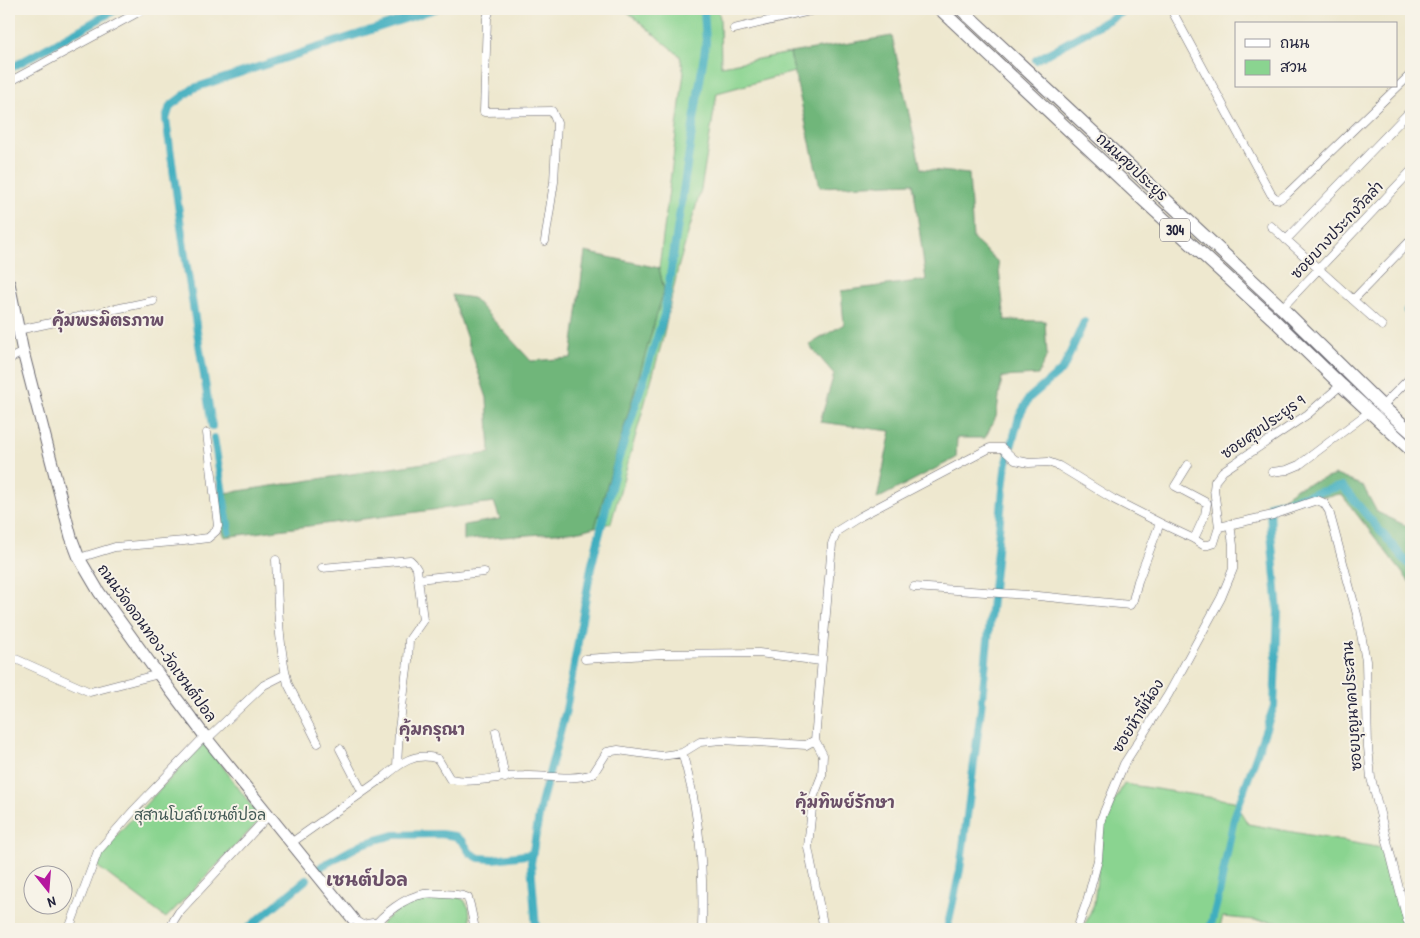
<svg xmlns="http://www.w3.org/2000/svg" width="1420" height="938" font-family="'Patrick Hand','Playpen Sans Thai',sans-serif">
<style>
.green{fill:#8ad490;stroke:#567b66}
.forest{fill:#6fb67a;stroke:#486c5a}
.lines{fill:none;stroke-linecap:round;stroke-linejoin:round}
.canal{stroke:#41aebf;stroke-width:8}
.street-casing{stroke:#69676f;stroke-width:9}
.secondary-casing{stroke:#69676f;stroke-width:13}
.primary-casing{stroke:#69676f;stroke-width:14}
.street{stroke:#fff;stroke-width:8}
.secondary{stroke:#fff;stroke-width:11}
.primary{stroke:#fff;stroke-width:12}
.labels{text-anchor:middle;stroke-width:4;stroke-linejoin:round;paint-order:stroke}
.shield{fill:#f7f3e8;stroke:#62616f;stroke-width:1}
.shield-label{font-size:14px;font-weight:bold;fill:#22223b}
.street-label{font-size:15px;fill:#22223b;stroke:#f7f3e8}
.park-label{font-size:15px;fill:#415754;stroke:#f7f3e8}
.neighbourhood-label{font-size:16px;font-weight:bold;fill:#6a4f68;stroke:#f7f3e8}
.quarter-label{font-size:18px;font-weight:bold;fill:#6a4f68;stroke:#f7f3e8}
</style>
<rect width="100%" height="100%" fill="#f7f3e8"/>
<filter id="ink" filterUnits="userSpaceOnUse"><feTurbulence type="fractalNoise" baseFrequency=".02" numOctaves="2"/><feDisplacementMap in="SourceGraphic" scale="10" xChannelSelector="R" yChannelSelector="G"/><feConvolveMatrix kernelMatrix="1 2 1 2 8 2 1 2 1" color-interpolation-filters="sRGB"/></filter>
<filter id="wash" filterUnits="userSpaceOnUse"><feTurbulence type="fractalNoise" baseFrequency=".0096" numOctaves="4" result="noise"/><feDisplacementMap in="SourceGraphic" scale="20" xChannelSelector="R" yChannelSelector="G"/><feGaussianBlur stdDeviation="1.12" result="paint"/><feColorMatrix in="noise" values="0 0 0 0 0 0 0 0 0 0 0 0 0 0 0 0 0 1.4 0 .05"/><feComposite in="paint" operator="in"/></filter>
<g filter="url(#wash)">
<rect width="100%" height="100%" fill="#eee8cf"/>
<path class="green" d="M624 9H718L720 18 721 66 790 53 794 72 717 93 701 189 678 268 662 342 611 523 595 527 664 290 659 268 684 72 680 56Z
M205 742 261 819 166 918 98 867 102 852 126 825Z
M1124 784 1234 801 1248 824 1382 848 1407 929H1350L1223 917 1219 929H1083L1094 904 1104 820Z
M425 896 458 897 464 900 469 908 471 929H377L382 923 401 906Z"/>
<path class="forest" d="M892 36 921 169 969 174 973 239 998 262 1005 320 1045 321 1047 355 1038 375 1002 377 996 417 985 438H957L956 458 877 499 891 431 820 422 834 374 809 345 844 324 841 291 926 280 913 183 820 187 790 53Z
M585 252 659 268 664 290 595 527 580 531 464 540V525L500 519 494 502 224 537 222 528 219 494 490 453 487 398 452 295 473 298 531 361 571 358Z
M1336 475 1363 486 1377 512 1411 528V584L1341 494 1274 504 1298 487Z"/>
<g class="lines">
<path class="canal" d="M1036 60 1128 9
M9 69 117 9
M1407 311 1411 306
M212 426 185 255 166 119 170 106 194 88 435 9
M214 438 229 531
M317 871 322 866 362 844 394 835 440 834 455 836 463 842 470 853 479 858 494 859 533 854
M247 929 307 879
M536 929 531 863 541 804 566 710 591 568 617 464 664 315 706 42 704 9
M947 929 960 870 981 709 1005 470 1019 417 1029 398 1063 369 1084 322
M1210 929 1219 894 1234 818 1274 706 1278 612 1271 533 1270 505 1342 486 1411 567"/>
</g>
</g>
<g filter="url(#ink)">
<g class="lines">
<defs>
<path id="street" d="M490 9 487 18 484 112 552 111 557 123 554 182 545 241
M1171 9 1271 194 1275 198 1280 199 1288 193 1411 74
M734 29 818 9
M9 82 144 9
M1271 226 1382 326
M1286 240 1411 110
M1353 300 1411 240
M1282 308 1411 171
M18 330 153 301
M9 359 23 352
M1382 406 1411 377
M1188 465 1175 486 1207 503 1205 515 1194 539
M1272 472 1287 470 1299 465 1369 412
M1219 527 1273 515 1317 500 1324 503 1329 511 1358 618 1366 661 1368 747 1371 778 1407 920 1411 927
M79 558 115 547 184 541 208 538 216 531 218 526 207 433
M276 560C278 601 278 644 288 684L318 743
M322 568 410 560 413 563 417 569 423 620 409 640 408 661 399 729 397 766
M418 579 484 572
M914 587 1028 595 1130 605 1133 600 1138 581 1160 523
M9 656 90 692 159 674
M585 659 662 654 759 653 821 661
M496 732 505 778
M207 739 264 685 286 674
M815 740 823 755 822 775 813 798 808 847 824 929
M340 749 362 791
M682 753C700 810 704 870 702 929
M291 843 383 778C399 764 415 751 438 759L450 779C474 784 499 776 524 776 547 775 570 781 593 774L607 752 618 750 661 756 682 753 700 742 722 740 806 745 815 740 832 544 837 531 861 516 990 448H1002L1015 460 1029 463 1048 462 1059 466 1113 499 1160 523 1194 539 1203 545H1208L1214 543 1219 527 1214 489 1215 481 1223 471 1308 414 1341 385
M353 919 362 925 378 922
M69 929 98 851 134 810 205 736
M170 929 174 920 179 912 269 815
M372 929C383 914 405 897 424 894 431 893 438 894 444 894 452 895 461 894 468 898L470 905 475 929
M1077 929 1087 901 1098 860 1101 819 1124 764 1168 695 1221 598 1233 569V545L1230 524"/>
<path id="secondary" d="M9 283 23 352 71 537 79 558 99 592 153 667 207 739 353 919"/>
<path id="primary" d="M940 9 1140 197 1272 318 1341 385 1411 450
M961 9 1282 308 1382 406 1411 432"/>
</defs>
<use href="#street" class="street-casing"/>
<use href="#secondary" class="secondary-casing"/>
<use href="#primary" class="primary-casing"/>
<use href="#street" class="street"/>
<use href="#secondary" class="secondary"/>
<use href="#primary" class="primary"/>
</g>
</g>
<g class="labels">
<rect class="shield" x="1160" y="218.5" width="30" height="23" rx="4"/>
<g class="shield-label">
<text x="1175" y="235">304</text>
</g>
<g class="street-label">
<text transform="translate(1132 167) rotate(43)" y="5">ถนนศุขประยูร</text>
<text transform="translate(1337 230) rotate(-47)" y="5">ซอยบางประกงวิลล่า</text>
<text transform="translate(1263 427) rotate(-35)" y="5">ซอยศุขประยูร 9</text>
<text transform="translate(157 643) rotate(54)" y="5">ถนนวัดดอนทอง-วัดเซนต์ปอล</text>
<text transform="translate(1352 706) rotate(-94)" y="5">ซอยบุญนาคประสาน</text>
<text transform="translate(1138 716) rotate(-58)" y="5">ซอยห้าพี่น้อง</text>
</g>
<g class="park-label">
<text x="200" y="820">สุสานโบสถ์เซนต์ปอล</text>
</g>
<g class="neighbourhood-label">
<text x="108" y="326">คุ้มพรมิตรภาพ</text>
<text x="432" y="735">คุ้มกรุณา</text>
<text x="845" y="808">คุ้มทิพย์รักษา</text>
</g>
<g class="quarter-label">
<text x="367" y="886">เซนต์ปอล</text>
</g>
</g>
<rect width="1420" height="938" fill="none" stroke="#f7f3e8" stroke-width="30"/>
<rect x="1235" y="22" width="162" height="65" fill="#f7f3e8" stroke="#a29fa3"/>
<rect x="1245" y="39" width="25" height="8" fill="#ffffff" stroke="#a29fa3"/>
<text x="1280" y="48" font-size="15" fill="#22223b">ถนน</text>
<rect x="1245" y="60" width="25" height="15" fill="#8ad490" stroke="#a29fa3"/>
<text x="1280" y="72" font-size="15" fill="#22223b">สวน</text>
<g transform="translate(48 890) rotate(163)"><circle r="24" fill="#f7f3e8" stroke="#a29fa3"/>
<path d="M0-4L9 19L0 12L-9 19Z" fill="#b5179e"/>
<text y="-8" font-size="14" font-weight="bold" text-anchor="middle" fill="#22223b">N</text>
</g>
</svg>
